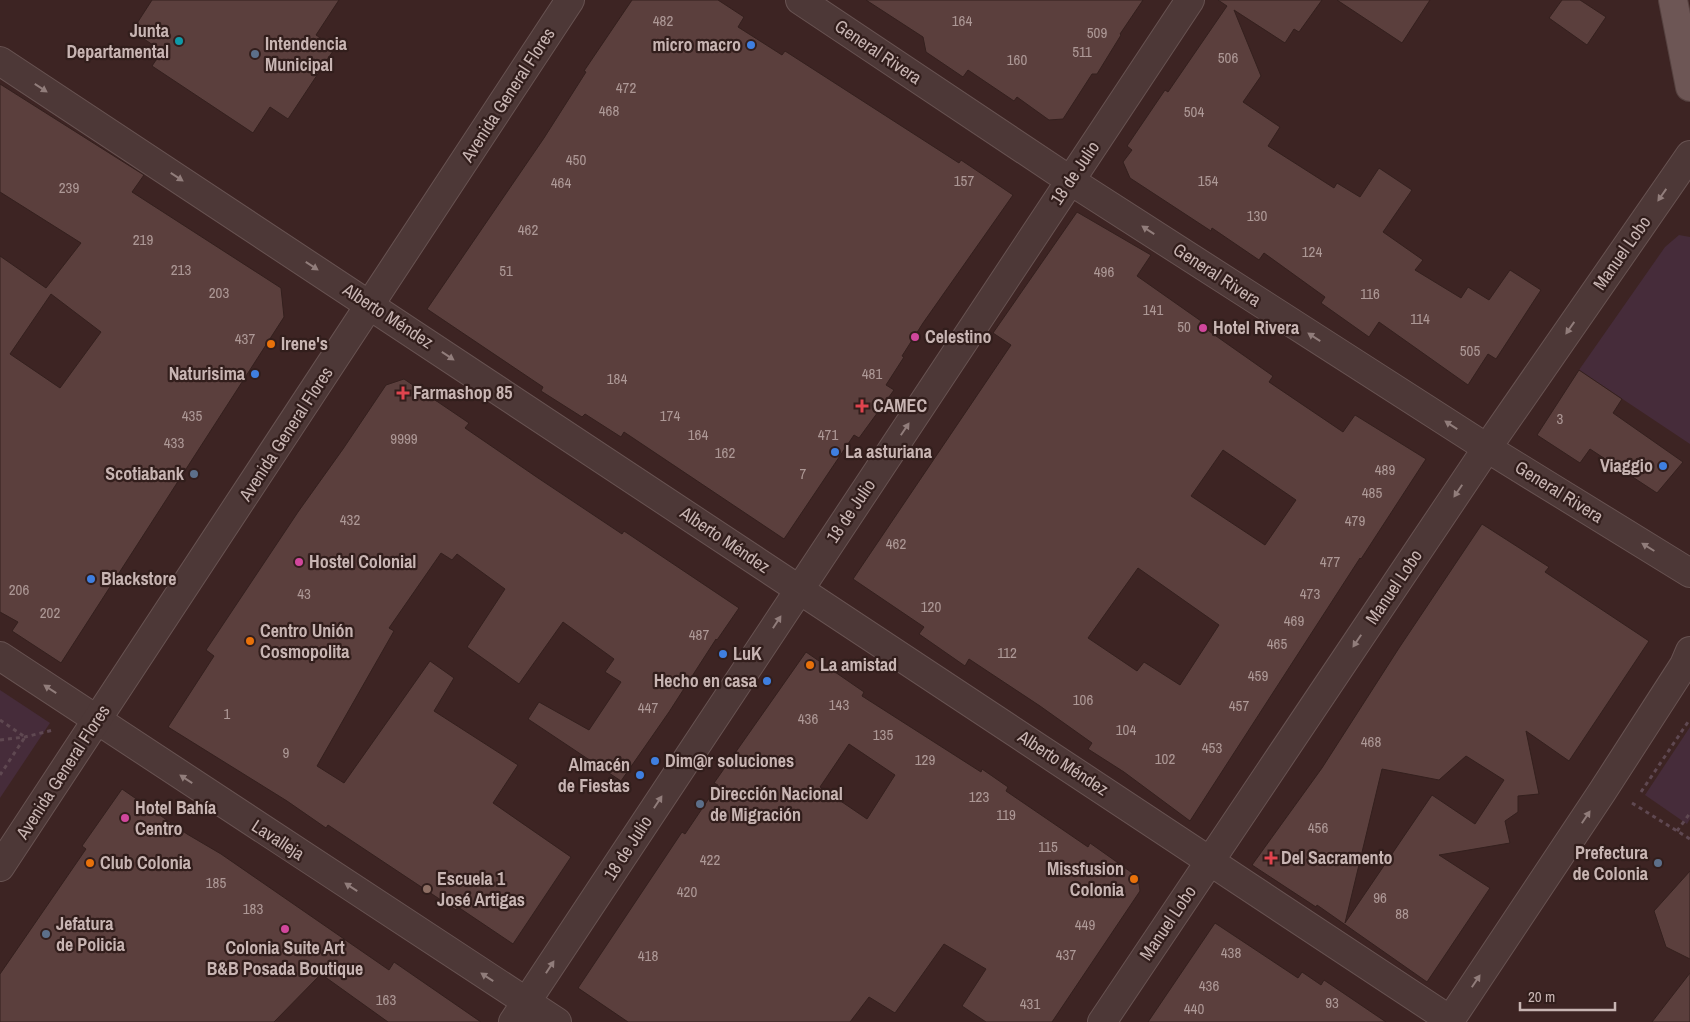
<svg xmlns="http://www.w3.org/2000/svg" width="1690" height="1022" font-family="'Archivo Narrow',sans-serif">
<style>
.green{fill:#462c3a}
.building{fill:#5b3f3d;stroke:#34201e;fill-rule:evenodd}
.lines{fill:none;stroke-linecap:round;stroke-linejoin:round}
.minor-casing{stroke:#685352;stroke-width:30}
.tertiary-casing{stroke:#685352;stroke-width:30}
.primary-casing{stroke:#564240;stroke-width:30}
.path{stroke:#5f4851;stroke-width:3;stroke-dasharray:4 4;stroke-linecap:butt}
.minor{stroke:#4d3837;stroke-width:28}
.tertiary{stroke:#4d3837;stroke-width:28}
.primary{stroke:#6d5655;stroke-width:28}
.oneway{fill:#917d7b}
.culture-dot{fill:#0f9aa8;stroke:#321e1c;stroke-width:2}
.shop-dot{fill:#3f7fe0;stroke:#321e1c;stroke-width:2}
.service-dot{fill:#5c6f8a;stroke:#321e1c;stroke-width:2}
.hotel-dot{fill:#d1479c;stroke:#321e1c;stroke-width:2}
.food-dot{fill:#e8710a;stroke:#321e1c;stroke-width:2}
.health-dot{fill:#e0444e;stroke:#321e1c;stroke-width:2}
.education-dot{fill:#8d6e63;stroke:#321e1c;stroke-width:2}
.labels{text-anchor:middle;stroke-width:4.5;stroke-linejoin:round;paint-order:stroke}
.number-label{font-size:15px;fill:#ad9896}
.poi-label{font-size:18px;font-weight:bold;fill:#c8b5b3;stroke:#321e1c;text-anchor:start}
.street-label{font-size:18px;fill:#c8b5b3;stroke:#321e1c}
</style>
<rect width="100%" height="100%" fill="#3d2423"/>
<path class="green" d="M1679 235 1690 237V444L1579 370 1665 247Z
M0 690 50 723 0 798Z
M1690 727V819L1687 824 1645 795Z"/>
<path class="building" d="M152 0H339L316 35 335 48 288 119 270 107 253 133 152 66 162 51 132 31Z
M632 0H718L744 17 738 27 782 55 785 51 959 163 961 160 1013 195 923 323 902 356 904 357 886 385 894 390 859 438 854 435 784 539 624 432 621 437 585 414 582 417 541 391 543 387 427 309 544 138 586 72 584 71Z
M866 0H1143L1120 34 1121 35 1097 74H1092L1063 119 1049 120 1017 97 1014 101 968 70 963 77 926 52 923 37Z
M1218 0H1322L1299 32 1294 29 1285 43 1234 10 1261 76 1243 102 1280 127 1268 146 1334 188 1337 183 1360 197 1379 168 1412 190 1383 232 1423 260 1415 270 1461 298 1468 287 1489 300 1510 270 1541 290 1496 359 1488 354 1468 385 1379 322 1369 337 1321 303 1325 297 1264 253 1259 260 1212 228 1211 231 1130 178 1123 162 1132 150 1127 146 1165 90 1168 92 1227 6Z
M1337 0H1430L1402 43Z
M1562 0H1580L1606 17 1587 45 1549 18Z
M0 84 144 175 132 192 281 288 284 317 61 663 12 631 18 622 0 612V256L46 288 81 243 0 192ZM51 294 101 332 60 388 10 354Z
M1077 212 1151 255 1137 276 1201 321 1199 324 1273 376 1269 382 1343 432 1355 415 1426 459 1361 559 1360 558 1190 821 1124 772 1088 749 1092 743 1040 706 969 659 965 666 919 634 924 627 853 579 1011 345 993 333ZM1223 450 1296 500 1265 545 1191 496ZM1138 568 1219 625 1180 685 1144 662 1137 671 1088 638Z
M1579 370 1622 399 1613 413 1683 462 1657 493 1590 449 1580 463 1537 435Z
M404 379 469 423 465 428 538 478 622 534 624 531 739 608 717 640 716 639 669 712 621 781 528 719 539 702 589 730 621 682 605 672 614 659 563 622 519 684 467 647 505 589 457 554 452 560 441 553 389 628 394 631 317 766 344 783 430 661 454 678 434 711 518 765 493 803 571 857 513 944 458 907 456 910 328 825 326 828 287 801 168 727 214 656 206 650 298 512 343 449 386 385Z
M1482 524 1549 567 1545 572 1649 641 1569 761 1526 731 1539 794 1518 796V812L1505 821 1510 843 1439 855 1490 888 1427 982 1317 905 1316 907 1252 865 1322 768 1399 648ZM1466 756 1504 780 1475 824 1432 795 1345 923 1382 769 1439 780Z
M806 652 864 692 862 696 981 772 982 769 1008 787 1006 791 1088 847 1090 843 1138 877 1140 891 1052 1022H986L962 1006 986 969 944 944 895 1013 869 997 850 1022H628L578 988 682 832 685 834 718 785 714 783ZM849 744 895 775 867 819 820 787Z
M122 789 187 834 221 854 389 970 394 962 481 1022H388L321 974 274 1022H0V974L86 849 82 846Z
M1690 871V959L1666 947 1654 911Z
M1215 923 1298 978 1302 972 1321 985 1324 980 1386 1022H1148Z
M1690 973V1022H1652Z"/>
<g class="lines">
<defs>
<path id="minor" d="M800 0 1071 181 1487 448 1690 573
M0 61 1450 1020
M0 656 557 1022
M513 1022 1190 0
M1102 1022 1487 448 1690 155
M1449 1022 1602 792 1684 665 1690 651"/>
<path id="tertiary" d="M0 867 570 0"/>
<path id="primary" d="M1673 0 1690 87"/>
</defs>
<use href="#minor" class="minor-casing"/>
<use href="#tertiary" class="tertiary-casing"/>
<use href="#primary" class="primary-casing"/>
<path class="path" d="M0 720 25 737 0 775
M0 740 25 737 53 730
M1641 792 1690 719
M1632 803 1690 839
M1677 831 1690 813"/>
<use href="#minor" class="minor"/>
<use href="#tertiary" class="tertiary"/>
<use href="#primary" class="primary"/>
</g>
<defs><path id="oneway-solid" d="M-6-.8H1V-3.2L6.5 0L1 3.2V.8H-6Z" transform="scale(1.25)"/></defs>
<g class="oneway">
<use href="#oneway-solid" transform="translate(41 88) rotate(33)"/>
<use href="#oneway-solid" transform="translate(177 177) rotate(33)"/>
<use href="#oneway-solid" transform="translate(1662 195) rotate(125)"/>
<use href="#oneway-solid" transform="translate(1148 230) rotate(-147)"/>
<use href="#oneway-solid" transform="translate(312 266) rotate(33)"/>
<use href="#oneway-solid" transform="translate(1570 328) rotate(125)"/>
<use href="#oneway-solid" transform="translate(1314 337) rotate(-147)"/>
<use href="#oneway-solid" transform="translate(448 356) rotate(34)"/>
<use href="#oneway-solid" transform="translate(1451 425) rotate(-147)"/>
<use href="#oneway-solid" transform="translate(905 429) rotate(-56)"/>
<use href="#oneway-solid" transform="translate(1458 491) rotate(124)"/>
<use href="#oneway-solid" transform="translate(1648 547) rotate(-148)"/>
<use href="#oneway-solid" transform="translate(777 622) rotate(-57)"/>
<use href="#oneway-solid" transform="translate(1357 641) rotate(124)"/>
<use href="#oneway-solid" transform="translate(50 689) rotate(-147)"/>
<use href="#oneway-solid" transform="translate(186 779) rotate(-147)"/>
<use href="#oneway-solid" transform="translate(658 802) rotate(-57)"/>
<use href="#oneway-solid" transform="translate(1586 817) rotate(-56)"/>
<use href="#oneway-solid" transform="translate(351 887) rotate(-147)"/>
<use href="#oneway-solid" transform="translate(550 967) rotate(-57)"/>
<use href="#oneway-solid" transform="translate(487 977) rotate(-147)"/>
<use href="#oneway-solid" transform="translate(1476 981) rotate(-56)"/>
</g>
<circle class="culture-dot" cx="179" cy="41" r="5"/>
<g class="shop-dot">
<circle cx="751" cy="45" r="5"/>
<circle cx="255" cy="374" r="5"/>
<circle cx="835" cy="452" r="5"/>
<circle cx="1663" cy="466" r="5"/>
<circle cx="91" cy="579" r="5"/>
<circle cx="723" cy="654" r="5"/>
<circle cx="767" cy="681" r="5"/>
<circle cx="655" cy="761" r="5"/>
<circle cx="640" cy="775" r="5"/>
</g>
<g class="service-dot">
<circle cx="255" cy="54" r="5"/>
<circle cx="194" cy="474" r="5"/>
<circle cx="700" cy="804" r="5"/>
<circle cx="1658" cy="863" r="5"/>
<circle cx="46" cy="934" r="5"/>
</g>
<g class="hotel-dot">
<circle cx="1203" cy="328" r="5"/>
<circle cx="915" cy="337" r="5"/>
<circle cx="299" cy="562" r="5"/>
<circle cx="125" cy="818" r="5"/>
<circle cx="285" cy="929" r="5"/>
</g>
<g class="food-dot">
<circle cx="271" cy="344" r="5"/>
<circle cx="250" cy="641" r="5"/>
<circle cx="810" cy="665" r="5"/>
<circle cx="90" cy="863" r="5"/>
<circle cx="1134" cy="879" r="5"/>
</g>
<g class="health-dot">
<path d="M400.5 385.5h5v5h5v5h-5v5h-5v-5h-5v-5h5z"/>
<path d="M859.5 398.5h5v5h5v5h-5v5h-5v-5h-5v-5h5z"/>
<path d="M1268.5 850.5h5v5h5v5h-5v5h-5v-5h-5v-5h5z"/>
</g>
<circle class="education-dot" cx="427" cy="889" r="5"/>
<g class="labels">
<g class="number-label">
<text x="663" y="26">482</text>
<text x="962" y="26">164</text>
<text x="1097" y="38">509</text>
<text x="1082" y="57">511</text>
<text x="1228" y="63">506</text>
<text x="1017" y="65">160</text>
<text x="626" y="93">472</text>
<text x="609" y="116">468</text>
<text x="1194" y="117">504</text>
<text x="576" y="165">450</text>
<text x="964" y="186">157</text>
<text x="1208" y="186">154</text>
<text x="561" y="188">464</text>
<text x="69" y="193">239</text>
<text x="1257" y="221">130</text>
<text x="528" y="235">462</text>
<text x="143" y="245">219</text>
<text x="1312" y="257">124</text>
<text x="181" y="275">213</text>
<text x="506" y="276">51</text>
<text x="1104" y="277">496</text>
<text x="219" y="298">203</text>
<text x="1370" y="299">116</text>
<text x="1153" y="315">141</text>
<text x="1420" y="324">114</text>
<text x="1184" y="332">50</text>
<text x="245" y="344">437</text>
<text x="1470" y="356">505</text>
<text x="872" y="379">481</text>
<text x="617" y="384">184</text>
<text x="192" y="421">435</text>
<text x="670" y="421">174</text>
<text x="1560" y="424">3</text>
<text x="698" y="440">164</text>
<text x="828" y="440">471</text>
<text x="404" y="444">9999</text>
<text x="174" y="448">433</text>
<text x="725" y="458">162</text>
<text x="1385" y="475">489</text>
<text x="803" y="479">7</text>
<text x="1372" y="498">485</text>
<text x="350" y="525">432</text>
<text x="1355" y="526">479</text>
<text x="896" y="549">462</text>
<text x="1330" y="567">477</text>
<text x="19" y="595">206</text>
<text x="304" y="599">43</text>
<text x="1310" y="599">473</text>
<text x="931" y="612">120</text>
<text x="50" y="618">202</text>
<text x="1294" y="626">469</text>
<text x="699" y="640">487</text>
<text x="1277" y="649">465</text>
<text x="1007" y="658">112</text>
<text x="1258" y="681">459</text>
<text x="1083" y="705">106</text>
<text x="839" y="710">143</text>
<text x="1239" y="711">457</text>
<text x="648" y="713">447</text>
<text x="227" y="719">1</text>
<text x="808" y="724">436</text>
<text x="1126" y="735">104</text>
<text x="883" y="740">135</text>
<text x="1371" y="747">468</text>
<text x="1212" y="753">453</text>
<text x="286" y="758">9</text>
<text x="1165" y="764">102</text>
<text x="925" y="765">129</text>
<text x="979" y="802">123</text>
<text x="1006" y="820">119</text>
<text x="1318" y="833">456</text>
<text x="1048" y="852">115</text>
<text x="710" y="865">422</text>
<text x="216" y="888">185</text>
<text x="687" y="897">420</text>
<text x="1380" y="903">96</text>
<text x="253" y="914">183</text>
<text x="1402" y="919">88</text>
<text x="1085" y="930">449</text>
<text x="1231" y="958">438</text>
<text x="1066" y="960">437</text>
<text x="648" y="961">418</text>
<text x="1209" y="991">436</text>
<text x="386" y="1005">163</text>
<text x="1332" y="1008">93</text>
<text x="1030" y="1009">431</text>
<text x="1194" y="1014">440</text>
</g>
<g class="poi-label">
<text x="169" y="37" text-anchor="end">Junta<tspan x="169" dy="21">Departamental</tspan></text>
<text x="265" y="50">Intendencia<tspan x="265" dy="21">Municipal</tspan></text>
<text x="741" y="51" text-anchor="end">micro macro</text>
<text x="1213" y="334">Hotel Rivera</text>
<text x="925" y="343">Celestino</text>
<text x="281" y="350">Irene's</text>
<text x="245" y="380" text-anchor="end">Naturisima</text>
<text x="413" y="399">Farmashop 85</text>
<text x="873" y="412">CAMEC</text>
<text x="845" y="458">La asturiana</text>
<text x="1653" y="472" text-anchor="end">Viaggio</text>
<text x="184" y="480" text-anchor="end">Scotiabank</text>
<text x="309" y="568">Hostel Colonial</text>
<text x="101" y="585">Blackstore</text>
<text x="260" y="637">Centro Unión<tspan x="260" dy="21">Cosmopolita</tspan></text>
<text x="733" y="660">LuK</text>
<text x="820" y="671">La amistad</text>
<text x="757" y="687" text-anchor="end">Hecho en casa</text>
<text x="665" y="767">Dim@r soluciones</text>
<text x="630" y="771" text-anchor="end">Almacén<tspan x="630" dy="21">de Fiestas</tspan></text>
<text x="710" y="800">Dirección Nacional<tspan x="710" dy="21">de Migración</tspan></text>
<text x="135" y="814">Hotel Bahía<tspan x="135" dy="21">Centro</tspan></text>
<text x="1648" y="859" text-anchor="end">Prefectura<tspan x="1648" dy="21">de Colonia</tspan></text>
<text x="1281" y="864">Del Sacramento</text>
<text x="100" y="869">Club Colonia</text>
<text x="1124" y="875" text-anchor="end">Missfusion<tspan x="1124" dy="21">Colonia</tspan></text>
<text x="437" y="885">Escuela 1<tspan x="437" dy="21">José Artigas</tspan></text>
<text x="56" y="930">Jefatura<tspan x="56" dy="21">de Policia</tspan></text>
<text x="285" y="954" text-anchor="middle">Colonia Suite Art<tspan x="285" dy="21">B&amp;B Posada Boutique</tspan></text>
</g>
<g class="street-label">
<text transform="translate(878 52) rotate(34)" y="6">General Rivera</text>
<text transform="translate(508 95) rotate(-57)" y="6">Avenida General Flores</text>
<text transform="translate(1075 173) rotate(-56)" y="6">18 de Julio</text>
<text transform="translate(1622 253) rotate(-55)" y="6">Manuel Lobo</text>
<text transform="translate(1217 275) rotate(33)" y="6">General Rivera</text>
<text transform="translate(388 316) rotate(33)" y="6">Alberto Méndez</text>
<text transform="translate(286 434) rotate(-57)" y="6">Avenida General Flores</text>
<text transform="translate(1559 492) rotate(32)" y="6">General Rivera</text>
<text transform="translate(851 511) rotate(-56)" y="6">18 de Julio</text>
<text transform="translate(725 540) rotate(34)" y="6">Alberto Méndez</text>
<text transform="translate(1394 587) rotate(-56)" y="6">Manuel Lobo</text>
<text transform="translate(1063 763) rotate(33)" y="6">Alberto Méndez</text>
<text transform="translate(63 772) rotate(-57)" y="6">Avenida General Flores</text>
<text transform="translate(278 840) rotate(33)" y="6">Lavalleja</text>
<text transform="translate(628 848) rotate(-57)" y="6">18 de Julio</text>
<text transform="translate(1168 923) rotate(-56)" y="6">Manuel Lobo</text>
</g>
</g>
<path d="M1520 1002v8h95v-8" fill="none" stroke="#c8b5b3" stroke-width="2.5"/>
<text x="1528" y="1002" font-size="15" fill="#c8b5b3" stroke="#321e1c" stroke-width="4" paint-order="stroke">20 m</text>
</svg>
